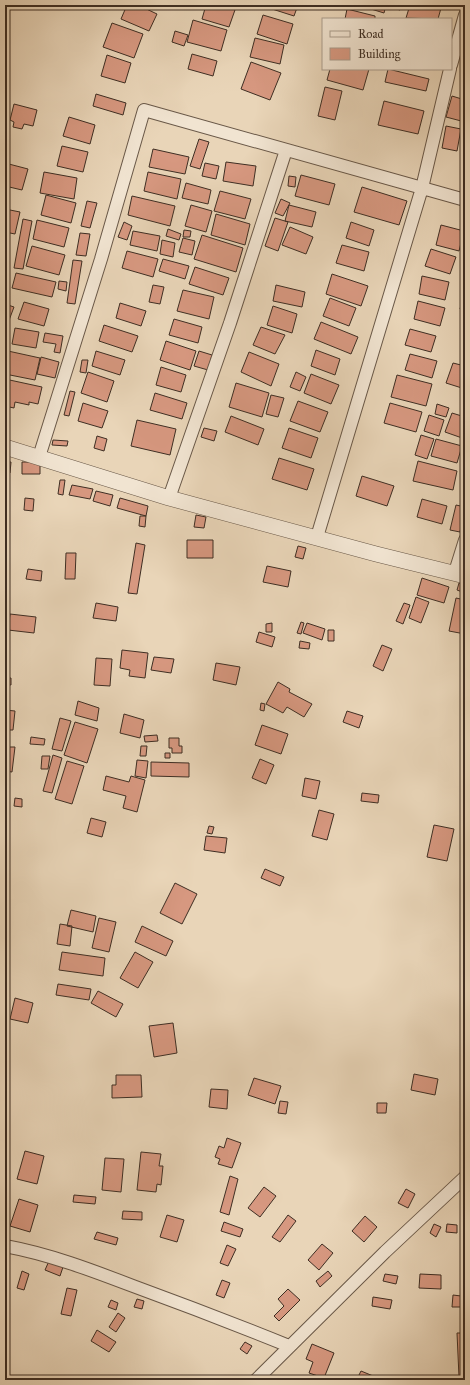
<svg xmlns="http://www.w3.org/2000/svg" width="470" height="1385" font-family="'IM FELL Great Primer',serif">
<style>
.building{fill:#d79880;stroke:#3e2e23}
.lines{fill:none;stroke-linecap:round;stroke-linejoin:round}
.minor-casing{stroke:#695848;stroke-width:14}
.tertiary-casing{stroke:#695848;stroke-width:16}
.minor{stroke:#f1e4d1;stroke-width:12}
.tertiary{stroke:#f1e4d1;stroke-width:15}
</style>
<rect width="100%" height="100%" fill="#e9d5b8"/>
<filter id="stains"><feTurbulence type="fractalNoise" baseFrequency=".005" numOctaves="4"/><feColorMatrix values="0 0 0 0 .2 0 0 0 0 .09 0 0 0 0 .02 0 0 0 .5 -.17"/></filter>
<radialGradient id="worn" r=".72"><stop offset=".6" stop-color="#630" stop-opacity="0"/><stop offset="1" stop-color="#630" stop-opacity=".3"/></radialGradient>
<path class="building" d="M127 5H138L157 14 149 31 121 19Z
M206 5H229L236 7 229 27 202 19Z
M270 5H298L294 16 269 8Z
M358 5H386L384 13Z
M394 5H401L400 10 393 8Z
M410 5H430L441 8 438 19 406 18Z
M347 9 375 16V19H345Z
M263 15 293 24 287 44 257 34Z
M193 20 227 30 221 51 187 42Z
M112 23 143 34 134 58 103 47Z
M175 31 188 35 184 46 172 42Z
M255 38 284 45 280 64 250 57Z
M192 54 217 61 213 76 188 69Z
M107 55 131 63 125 83 101 76Z
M251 62 281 73 270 100 241 89Z
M330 69H369L363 90 327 80Z
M388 69 429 79 426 91 385 82Z
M325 87 342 91 335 120 318 116Z
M96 94 126 103 123 115 93 106Z
M452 96 465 100V122L446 117Z
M384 101 424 111 418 134 378 125Z
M14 104 37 110 33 126 24 124 22 129 13 127 14 122 10 120Z
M69 117 95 125 90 144 63 136Z
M446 126 461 129 457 151 442 148Z
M465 132V147L461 146Z
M199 139 209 142 200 169 190 166Z
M62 146 88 152 83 172 57 166Z
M153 149 189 157 185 174 149 167Z
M226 162 256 166 253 186 223 181Z
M5 163 28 169 22 190 5 186Z
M205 163 219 166 216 179 202 176Z
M44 172 77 178 74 199 40 193Z
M148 172 181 179 177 199 144 191Z
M301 175 335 184 329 205 295 196Z
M289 176 296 177 295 187 288 186Z
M186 183 211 190 208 204 182 198Z
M362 187 407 201 399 225 354 212Z
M220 191 251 199 245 219 214 211Z
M46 195 76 203 71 223 41 215Z
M132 196 175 206 170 226 128 215Z
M281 199 290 203 283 216 275 213Z
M87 201 97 203 90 228 81 226Z
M191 205 212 211 206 232 185 226Z
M289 205 316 212 312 227 285 221Z
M5 209 20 212 15 234 5 232Z
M216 214 250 224 245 245 211 235Z
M275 218 288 222 278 251 265 246Z
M23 219 32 221 23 269 14 268Z
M37 220 69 228 64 247 33 239Z
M124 222 132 226 127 240 118 237Z
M351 222 374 230 369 246 346 238Z
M441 225 464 231 459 251 436 245Z
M290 227 313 237 306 254 282 245Z
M168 229 181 234 179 240 166 236Z
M184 230 191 231 190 237H183Z
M133 231 160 236 157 251 130 245Z
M80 233 90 234 86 256 76 255Z
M202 235 243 248 236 272 194 259Z
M183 238 195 241 192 255 179 252Z
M162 240 175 243 173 257 160 254Z
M342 245 369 252 364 271 336 263Z
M32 246 65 255 59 275 26 266Z
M431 249 456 257 450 274 425 266Z
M127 251 158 259 153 277 122 268Z
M163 259 189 266 185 279 159 271Z
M73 260 82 261 75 304 67 303Z
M195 267 229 278 223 295 189 284Z
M16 273 56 282 52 297 12 288Z
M332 274 368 286 361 306 326 294Z
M422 276 449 282 445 300 419 294Z
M59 281 67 282 66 291 58 289Z
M153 285 164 287 160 304 149 302Z
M276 285 305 292 302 307 273 301Z
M183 290 214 297 209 319 177 311Z
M465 291V310L460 309Z
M330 298 356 308 349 326 323 316Z
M418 301 445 308 440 326 414 319Z
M24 302 49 309 44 326 18 319Z
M120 303 146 311 141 326 116 318Z
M5 304 14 307 8 323 5 322Z
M273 306 297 314 292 333 267 325Z
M174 319 202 327 198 343 169 335Z
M321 322 358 337 351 354 314 339Z
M104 325 138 336 132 352 99 341Z
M261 327 285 335 275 354 253 345Z
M15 328 39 332 36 348 12 344Z
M410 329 436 336 431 352 405 345Z
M45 333 63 336 60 353 54 352 56 344 43 342Z
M166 341 196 351 190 370 160 360Z
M316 350 340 359 335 375 311 366Z
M8 351 40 358 35 380 5 374Z
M96 351 125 360 120 375 92 366Z
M199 351 212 355 208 370 194 366Z
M249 352 279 364 271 386 241 372Z
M410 354 437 361 432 378 405 370Z
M41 357 59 362 55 378 37 374Z
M82 360H88L86 373 80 372Z
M453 363 465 366V389L446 383Z
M161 367 186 375 181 392 156 385Z
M88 372 114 381 107 402 81 393Z
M296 372 306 377 300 391 290 387Z
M311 374 339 385 331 404 304 393Z
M397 375 432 384 426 406 391 397Z
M5 379 42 387 38 404 29 402V405L15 402 14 408 5 406Z
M236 383 269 393 262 417 229 407Z
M70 391 75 392 69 416 64 415Z
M155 393 187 403 182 419 150 410Z
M271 395 284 398 278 417 266 414Z
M298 401 328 412 320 432 290 421Z
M83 403 108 411 102 428 78 421Z
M390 403 422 412 416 432 384 423Z
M437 404 449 408 446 417 435 414Z
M452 413 465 417V439L445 432Z
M429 415 444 420 439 436 424 431Z
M231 416 264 429 258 445 225 432Z
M137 420 176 429 170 455 131 446Z
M204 428 217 431 214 441 201 437Z
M289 428 318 438 311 458 282 448Z
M421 435 434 439 427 459 415 455Z
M97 436 107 439 104 451 94 448Z
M436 439 462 446 457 463 431 456Z
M53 440 68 441 67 446 52 445Z
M279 458 314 469 307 490 272 479Z
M418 461 457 471 453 490 413 481Z
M5 462H11L10 473H5Z
M22 462H40V474H22Z
M362 476 394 486 387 506 356 496Z
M60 480H65L63 495 58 494Z
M72 485 93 489 90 499 69 495Z
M96 491 113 495 110 506 93 501Z
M25 498 34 499 33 511 24 510Z
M120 498 148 506 146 516 117 508Z
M422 499 447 506 442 524 417 517Z
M456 505 465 507 460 532 450 530Z
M196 515 206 517 204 528 194 527Z
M140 516H146L145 527 139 526Z
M187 540H213V558H187Z
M136 543 145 545 137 594 128 593Z
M298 546 306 548 303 559 295 557Z
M66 553H76L75 579H65Z
M267 566 291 571 288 587 263 582Z
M28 569 42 571 41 581 26 579Z
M422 578 449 587 444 603 417 595Z
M459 583 465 585V593L457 590Z
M416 597 429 602 421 623 409 618Z
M456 598 465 600V634L449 631Z
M96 603 118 607 116 621 93 618Z
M404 603 410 605 403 624 396 621Z
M10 614 36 617 34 633 8 630Z
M301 622 304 623 301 634 297 633Z
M272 623V632H266V624Z
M307 623 325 629 322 640 303 633Z
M328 630H334V641H328Z
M259 632 275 637 272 647 256 642Z
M300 641 310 643 309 649 299 648Z
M382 645 392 649 383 671 373 666Z
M122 650 148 653 145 678 129 676 130 670 120 668Z
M154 657 174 659 171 673 151 670Z
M96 658 112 659 110 686 94 685Z
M216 663 240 667 236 685 213 680Z
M5 678H11V685L5 684Z
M278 682 290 689 289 692 312 704 304 717 287 707 283 713 266 704Z
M78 701 99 708 97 721 75 715Z
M261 703 265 704 264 711 260 710Z
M5 710 15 711 13 730H5Z
M347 711 363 716 359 728 343 722Z
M124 714 144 720 140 738 120 733Z
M60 718 71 721 62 751 52 749Z
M75 722 98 729 87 763 64 755Z
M262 725 288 734 281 754 255 745Z
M157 735 158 741 145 742 144 736Z
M31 737 45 739 44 745 30 744Z
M169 738H179V746H182V753H172V748H169Z
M141 746H147L146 756H140Z
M5 747H15L12 772 5 771Z
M165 753H170V758H165Z
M53 755 62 758 52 793 43 791Z
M42 756H50L48 769H41Z
M260 759 274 765 266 784 252 778Z
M137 760 148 761 146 778 135 776Z
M67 761 84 766 72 804 55 799Z
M151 762 189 763V777L151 776Z
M106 776 129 782 131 776 145 780 137 812 123 808 126 796 103 790Z
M305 778 320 781 316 799 302 796Z
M362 793 379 795 378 803 361 801Z
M15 798 22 799V807L14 806Z
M319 810 334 814 327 840 312 836Z
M91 818 106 822 102 837 87 833Z
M434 825 454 829 447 861 427 857Z
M209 826 214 827 212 834 207 833Z
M206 836 227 838 225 853 204 850Z
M265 869 284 877 280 886 261 878Z
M175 883 197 894 182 924 160 913Z
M71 910 96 916 93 932 67 926Z
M99 918 116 922 109 952 92 948Z
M60 924 72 926 70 946 57 944Z
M142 926 173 941 166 956 135 942Z
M62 952 105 958 103 976 59 970Z
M135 952 153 962 138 988 120 978Z
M58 984 91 989 89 1000 56 995Z
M98 991 123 1004 116 1017 91 1003Z
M15 998 33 1003 28 1023 10 1019Z
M173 1023 177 1053 154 1057 149 1026Z
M414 1074 438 1079 435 1095 411 1090Z
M116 1075H141L142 1097 112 1098V1085H116Z
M254 1078 281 1086 275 1104 248 1095Z
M211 1089 228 1090 227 1109 209 1107Z
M280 1101 288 1102 286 1114 278 1113Z
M377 1103H387L386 1113H377Z
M227 1138 241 1143 232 1168 218 1164 220 1159 215 1157 219 1146 224 1148Z
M25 1151 44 1156 37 1184 17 1179Z
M141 1152 161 1154 159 1166H163L161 1185 157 1184 156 1192 137 1190Z
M105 1158 124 1159 121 1192 102 1190Z
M230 1176 238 1179 229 1215 220 1212Z
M264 1187 276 1196 260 1217 248 1208Z
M406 1189 415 1194 408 1208 398 1203Z
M74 1195 96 1197 95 1204 73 1202Z
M19 1199 38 1205 30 1232 10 1226Z
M123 1211 142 1212V1220L122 1219Z
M167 1215 184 1220 177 1242 160 1237Z
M288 1215 296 1221 280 1242 272 1237Z
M365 1216 377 1227 364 1242 352 1231Z
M224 1222 243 1229 240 1237 221 1231Z
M434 1224 441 1227 436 1237 430 1233Z
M447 1224 457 1225V1233L446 1232Z
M97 1232 118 1238 116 1245 94 1239Z
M322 1244 333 1253 319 1270 308 1260Z
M227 1245 236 1249 228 1266 220 1263Z
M49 1261 63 1267 60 1276 45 1270Z
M22 1271 29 1274 24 1290 17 1288Z
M328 1271 332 1276 320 1287 316 1281Z
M385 1274 398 1276 396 1284 383 1281Z
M420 1274 441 1275V1289L419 1288Z
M222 1280 230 1283 224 1298 216 1295Z
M67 1288 77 1290 71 1316 61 1314Z
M288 1289 300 1300 279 1321 274 1316 284 1306 278 1299Z
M453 1295 461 1296V1307H452Z
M373 1297 392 1300 390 1309 372 1306Z
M137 1299 144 1301 142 1309 134 1307Z
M111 1300 118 1303 116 1310 108 1307Z
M118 1313 125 1318 116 1332 109 1327Z
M97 1330 116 1342 109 1352 91 1341Z
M457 1333H465V1377H459Z
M245 1342 252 1346 247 1354 240 1349Z
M312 1344 334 1353 324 1378 309 1373 313 1362 306 1359Z
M361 1371 378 1378V1380L357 1379Z"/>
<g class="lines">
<defs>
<path id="minor" d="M451 65 465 15
M39 457 101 259 144 110 465 200
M169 498 230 323 286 150
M317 537 422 188 450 69
M455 572 465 540
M5 1246C49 1254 91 1270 133 1286 185 1305 237 1325 289 1346
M256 1380 385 1252 465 1177"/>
<path id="tertiary" d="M5 447 169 498 376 554 465 576"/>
</defs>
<use href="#minor" class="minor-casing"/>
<use href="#tertiary" class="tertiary-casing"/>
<use href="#minor" class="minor"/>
<use href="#tertiary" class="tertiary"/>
</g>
<rect width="470" height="1385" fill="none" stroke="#e9d5b8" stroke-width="20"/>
<rect x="6" y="6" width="458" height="1373" fill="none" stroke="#3e2e23" stroke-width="2"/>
<rect x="10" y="10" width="450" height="1365" fill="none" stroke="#3e2e23"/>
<rect x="322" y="18" width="130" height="52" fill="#f1e4d1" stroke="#a99b8b"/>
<rect x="330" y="31" width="20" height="6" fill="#f1e4d1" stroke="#a99b8b"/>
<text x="358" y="38" font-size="12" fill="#3e2e23">Road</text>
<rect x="330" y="48" width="20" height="12" fill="#d79880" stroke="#a99b8b"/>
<text x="358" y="58" font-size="12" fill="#3e2e23">Building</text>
<rect width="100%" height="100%" filter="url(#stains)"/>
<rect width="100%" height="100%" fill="url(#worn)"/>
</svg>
